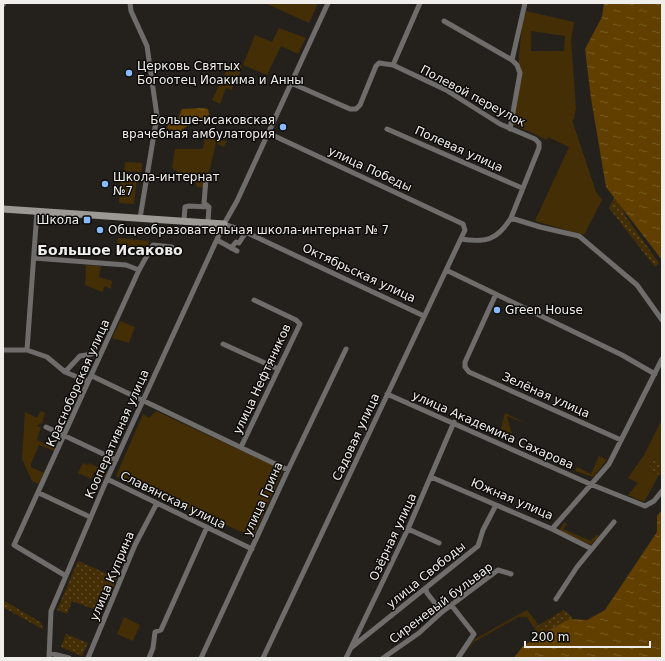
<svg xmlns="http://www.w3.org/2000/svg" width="665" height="661" font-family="'DejaVu Sans',sans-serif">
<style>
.grass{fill:url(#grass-dots)}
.garden{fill:#442e06;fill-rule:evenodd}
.water{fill:url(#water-ripples)}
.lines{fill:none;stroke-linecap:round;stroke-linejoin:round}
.street{stroke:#6f6d6b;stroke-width:5}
.secondary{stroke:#9c9995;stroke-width:7}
.poi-dot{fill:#89bafc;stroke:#0c0b09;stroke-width:1.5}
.labels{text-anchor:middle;stroke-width:3;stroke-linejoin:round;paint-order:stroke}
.poi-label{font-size:12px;fill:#f0eeeb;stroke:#0c0b09;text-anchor:start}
.street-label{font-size:12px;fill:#f0eeeb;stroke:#0c0b09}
.quarter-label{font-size:14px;font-weight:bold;fill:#f0eeeb;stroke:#0c0b09}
</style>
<defs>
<pattern id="grass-dots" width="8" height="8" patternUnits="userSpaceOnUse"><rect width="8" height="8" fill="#442e06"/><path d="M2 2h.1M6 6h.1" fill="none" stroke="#5f4d2a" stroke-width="1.8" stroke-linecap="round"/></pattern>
<pattern id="water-ripples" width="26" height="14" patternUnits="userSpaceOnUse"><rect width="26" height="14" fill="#603f00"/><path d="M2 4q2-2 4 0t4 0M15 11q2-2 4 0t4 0" fill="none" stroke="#775b25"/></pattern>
</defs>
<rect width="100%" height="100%" fill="#24211d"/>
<path class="grass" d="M616 194 626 217 659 263 655 267 609 208Z
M655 458 662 461V476L648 470Z
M78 561 117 578 102 612 72 601 67 614 57 610Z
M3 600 40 622 44 630 3 607Z
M564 610 573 618 541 638 534 628Z
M66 634 88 643 82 656 61 647Z"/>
<path class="garden" d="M265 3H318L309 23Z
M526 11 574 22 571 40 576 108 574 119 572 120 596 192 602 200 584 235 535 221 569 147 548 137 547 140 513 124 522 24ZM531 31 565 36 564 51H531Z
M279 28 306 38 298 54 281 46 267 75 243 65 255 35 272 42Z
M239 65 242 66 238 80H234L232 90 226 88 220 104 212 100 228 67 238 69Z
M205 138 227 141 224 147 216 143 208 176H206L205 188 197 187 194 179 188 178 172 168 175 149H203Z
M125 162 142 163V172L124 171Z
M121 175 137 177 134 204 119 203Z
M118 238 149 241 148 246 139 245 138 250 117 244Z
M86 265 101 266 99 277 112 281 111 289 105 286 102 292 85 285Z
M120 321 135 327 129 343 112 338Z
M41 411 45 413 42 423 37 426 41 427 37 440 57 449 55 451 39 445 31 464V467L44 473 38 484 32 481 22 459 25 412 37 418Z
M156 411 283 470 253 537 116 476 143 414 149 418Z
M505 413 528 424 507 416 514 442 499 435Z
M660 423 662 424V461L655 458 648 470 659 475 644 502 628 495 638 483 628 478 644 455Z
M599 456 607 460 593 477 575 471 577 467 591 474Z
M83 463 88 465 89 463 107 472 105 477 94 472 91 479 78 473Z
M564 523 567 524 563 529 591 541 596 535 599 536 591 545 560 531V529Z
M527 610 538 624 534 628 527 617H518L474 642 461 658 475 639Z
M124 617 140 625 133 641 117 634Z"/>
<path class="water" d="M604 3H662V260L606 187 591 98 585 49 602 17Z
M203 108 208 109 210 118 202 123 200 122 201 118 197 116 192 119V123L181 130 178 134 167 128 169 123 163 122 174 118 175 120 178 119 182 109Z
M662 510V658H514L523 646 554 627 570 619 587 620 605 610 657 532V516Z"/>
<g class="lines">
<path class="street" d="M130 3 131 11 147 46 157 116 140 218
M3 5 4 3
M444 21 512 60 517 65 520 73 510 129
M512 60 525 3
M393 65 420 3
M291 83 350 109H356L360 105 376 66 379 63 393 65 446 90 500 124 535 139 539 143V148L511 218
M387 129 522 188
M206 179 204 203 209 207
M184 220 185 207 189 206 209 207 208 222
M224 224 239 229 424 316
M461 239C486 243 497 240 511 218L540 227 579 236 637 285 662 320
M217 240 237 251
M231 248 236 242 239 243 246 232
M34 258 126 265 139 270
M446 270 622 355 655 374
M496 294 465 362V367L469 372 621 440
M223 344 278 369
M3 350H27L47 357 65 372 87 381 90 378
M27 350 37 211
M65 372 80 356 92 354 95 349
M92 376 288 470
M387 394 590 484 645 506 654 501 662 491
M46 427 116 460
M241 447 300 324 296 320 254 300
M431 477 552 529 609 464 662 359
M107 479 252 549
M39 493 90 517
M408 529 439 543
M552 529 592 549
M66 576 14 545 139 270 153 245 172 247
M426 589 427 593 442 612
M556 599 577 567 614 522
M452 606 474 634 458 658
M352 647 478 546 483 530 496 505
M49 653 69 658
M49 658 51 611 107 479 224 224 237 201 328 3
M88 658 135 545 157 503
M149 658 153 648 155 632 161 630 207 527
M201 658 288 470 346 349
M263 658 465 230 463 224 268 133
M346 658 408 529 454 422
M383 658 419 633 442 612 498 570 511 574"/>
<path class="secondary" d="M3 209 224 224"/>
</g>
<g class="poi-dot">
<circle cx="129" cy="73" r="4"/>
<circle cx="283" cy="127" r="4"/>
<circle cx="105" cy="184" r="4"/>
<rect x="83" y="216" width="8" height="8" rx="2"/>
<circle cx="100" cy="230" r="4"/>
<circle cx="497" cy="310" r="4"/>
</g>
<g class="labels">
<g class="poi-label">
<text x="137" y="70">Церковь Святых<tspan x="137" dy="14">Богоотец Иоакима и Анны</tspan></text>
<text x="275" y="124" text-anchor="end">Больше-исаковская<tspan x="275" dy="14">врачебная амбулатория</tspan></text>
<text x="113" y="181">Школа-интернат<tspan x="113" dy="14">№7</tspan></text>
<text x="79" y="224" text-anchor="end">Школа</text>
<text x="108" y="234">Общеобразовательная школа-интернат № 7</text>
<text x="505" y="314">Green House</text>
</g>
<g class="street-label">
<text transform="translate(473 96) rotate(28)" y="4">Полевой переулок</text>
<text transform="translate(459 149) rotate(24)" y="4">Полевая улица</text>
<text transform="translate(370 169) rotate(25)" y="4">улица Победы</text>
<text transform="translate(359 273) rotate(25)" y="4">Октябрьская улица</text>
<text transform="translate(262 379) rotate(-65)" y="4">улица Нефтяников</text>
<text transform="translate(78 383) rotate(-66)" y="4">Красноборская улица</text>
<text transform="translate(546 395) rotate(24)" y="4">Зелёная улица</text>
<text transform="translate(493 430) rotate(24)" y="4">улица Академика Сахарова</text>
<text transform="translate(117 434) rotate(-66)" y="4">Кооперативная улица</text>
<text transform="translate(356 437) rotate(-65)" y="4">Садовая улица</text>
<text transform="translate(263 499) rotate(-66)" y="4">улица Грина</text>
<text transform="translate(512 499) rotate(23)" y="4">Южная улица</text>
<text transform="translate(173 500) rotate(26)" y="4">Славянская улица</text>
<text transform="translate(393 537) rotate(-65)" y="4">Озёрная улица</text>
<text transform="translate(426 575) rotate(-39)" y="4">улица Свободы</text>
<text transform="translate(112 576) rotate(-67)" y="4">улица Куприна</text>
<text transform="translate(441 603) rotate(-37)" y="4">Сиреневый бульвар</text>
</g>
<g class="quarter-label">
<text x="110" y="255">Большое Исаково</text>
</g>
</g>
<rect width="665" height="661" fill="none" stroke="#f0eeeb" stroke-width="8"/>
<path d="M525 641v6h125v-6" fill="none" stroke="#f0eeeb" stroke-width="2"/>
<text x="531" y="641" font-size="12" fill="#f0eeeb" stroke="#0c0b09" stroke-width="3" paint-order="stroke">200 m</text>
</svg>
